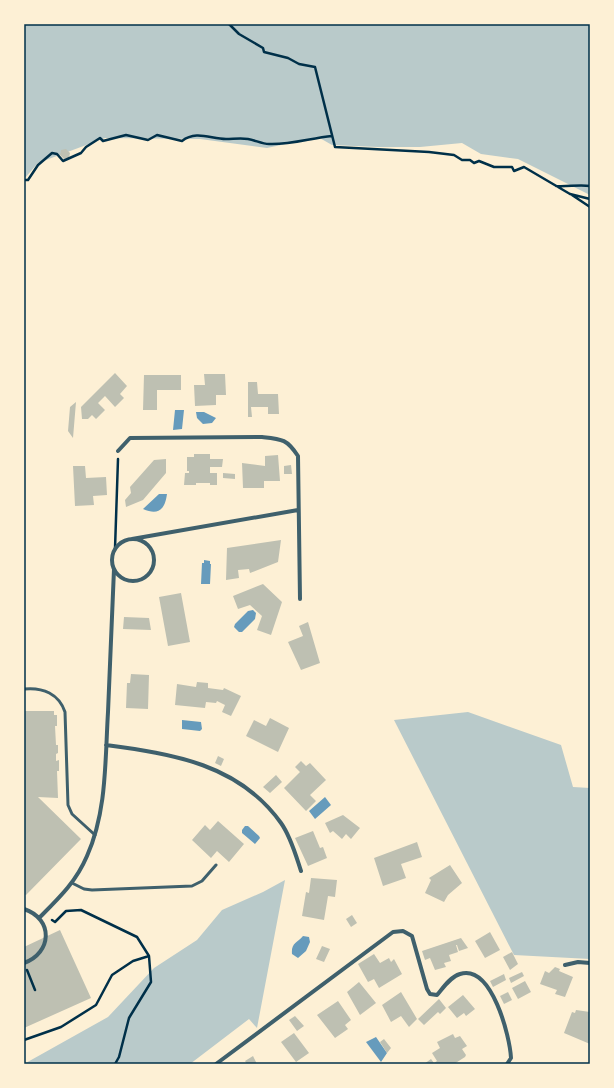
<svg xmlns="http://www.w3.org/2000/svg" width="614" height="1088" font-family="'Varela Round',sans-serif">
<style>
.green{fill:#b9caca}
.water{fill:#669bbc}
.building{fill:#bec0b2}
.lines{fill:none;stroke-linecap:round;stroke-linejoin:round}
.path{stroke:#003049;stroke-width:2.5}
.service{stroke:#3f606c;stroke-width:3}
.minor{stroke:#3f606c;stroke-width:4}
.neatline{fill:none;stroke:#003049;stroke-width:1.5}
</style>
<rect width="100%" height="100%" fill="#fdf0d5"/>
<path class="green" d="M24 24H590V195L518 159 481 154 462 143 420 147H378L332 145 318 137 267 148 200 139 105 138 38 163 24 179Z
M468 712 561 745 573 787 590 788V959L514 955 394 720Z
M285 880 257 1028 249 1019 190 1064H24L108 1017 154 968 197 940 222 910 263 892Z"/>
<path class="water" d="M175 410H184L182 429 173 430Z
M196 412H204L216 418 212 423 203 424 197 418Z
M159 494H167C165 509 159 516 143 509Z
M204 560 210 561V564H211L210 584H201L202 563H204Z
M253 610 256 613 255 619 242 632H239L234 627 235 624 248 611Z
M182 720 201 722 202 729 200 731 182 729Z
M325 797 331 805 315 819 309 811Z
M245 826H248L259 836 260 838 255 844 242 833V830Z
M303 936 309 937 310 942 306 951 298 958 292 954C291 943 297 943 303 936Z
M376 1037 387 1053 381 1062 366 1042Z"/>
<path class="building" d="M66 149 70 153 69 158 64 159 60 155 61 150Z
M115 373 127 386 120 394 124 398 115 407 105 396 98 403 105 410 96 419 92 415 88 419H82L81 407Z
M204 374H225L226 395H216V405L195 406 194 385H205Z
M144 375H181V390H157V410H143Z
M248 382H257L258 394H278L279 414H268V407H251L252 417H248Z
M76 402 73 438 68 431 70 407Z
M194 454H210V459H223L222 467H210V473H217V485H210V483H196V485H184L185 473H189V471H187V457H194Z
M278 455 280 481H264V488H243L242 463 265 466V456Z
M166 459V473L143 500 126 507 125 500 131 493 130 487 154 460Z
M291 465 292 474H284V466Z
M73 466H85L86 478 106 477 107 495 93 496 94 505 75 506Z
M223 473 235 474V479L223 478Z
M281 540 278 562 250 573 249 569 238 570 239 578 226 580 227 548Z
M263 584 282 602 271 635 257 630 262 616 250 605 238 609 233 596Z
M181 593 190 642 168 646 159 597Z
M124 617 149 618 151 630 123 629Z
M308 622 320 663 301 670 288 642 303 636 299 626Z
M131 674 149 675 148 709 126 708 127 683H130Z
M197 682 208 683V688L223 690 224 688 241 696 231 716 222 712 225 705 217 701 216 703 206 702 205 708 175 705 177 684 196 687Z
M24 711H54V715H57V726H55L56 745H58V753L56 754V761L59 760V771H57L58 798 38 797 81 839 26 895 24 894Z
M270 718 289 728 278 752 246 736 254 720 266 726Z
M218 756 224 759 221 766 215 763Z
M301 761 306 766 310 763 326 780 310 795 316 801 306 811 284 788 300 772 295 767Z
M276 775 282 782 270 793 263 787Z
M343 815 360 828 351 839 346 834 342 839 333 831 330 833 325 823Z
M218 821 244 844 229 862 217 851 211 858 192 840 205 825 210 830Z
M313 831 320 848 323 847 327 858 308 866 295 838Z
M417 842 422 857 401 864 406 878 383 886 374 858Z
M450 865 462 883 448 895 444 902 425 893 431 880 429 878Z
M311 878 337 880 335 897 328 896 324 920 302 916 306 892 309 893Z
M352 915 357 923 351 927 346 919Z
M60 930 91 998 24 1028V947Z
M490 932 500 950 485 958 475 941Z
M461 938 468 948 459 951 457 945H456L458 952 449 955 451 961 444 963 446 967 435 970 430 958 425 960 422 951Z
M322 946 330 949 324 962 316 959Z
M512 952 518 964 510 970 503 957Z
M374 954 380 963 389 958 391 962 394 959 402 974 379 988 374 979 368 982 358 964Z
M555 967 560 969 559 971 573 977 565 997 555 994 557 990 540 984 545 971 549 973Z
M522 972 524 976 511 983 509 978Z
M504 974 506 980 493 987 490 981Z
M525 981 531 992 518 999 512 988Z
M359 982 376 1003 360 1015 347 992Z
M401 992 417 1019 409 1027 401 1016 391 1022 382 1005Z
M508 992 512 1000 504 1004 500 996Z
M463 995 475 1009 466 1016 464 1013 457 1018 448 1007Z
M439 999 446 1008 440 1014 438 1012 424 1025 418 1019Z
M338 1001 351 1020 345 1025 348 1029 335 1038 317 1015Z
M576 1010 590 1012V1044L564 1033 572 1012 575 1013Z
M295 1016 304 1026 297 1031 289 1020Z
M294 1033 309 1053 296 1062 281 1042Z
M453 1034 455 1038 460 1036 467 1046 462 1049 466 1055 465 1057 454 1064H424L431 1059 434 1063 437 1061 432 1053 440 1048 437 1042Z
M384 1039 391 1048 387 1053 380 1042Z
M253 1056 257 1064H247L245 1061Z"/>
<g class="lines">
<path class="path" d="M229 24 239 34 263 48 264 52 288 58 299 64 315 67 335 147 429 152 454 155 462 160H470L474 163 479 161 494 167H512L514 171 524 167 570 194 590 199
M24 180H28L38 165 52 153 57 154 63 161 81 153 86 147 100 138 103 141 126 135 148 140 157 135 182 141C196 130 211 139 226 139 233 139 241 138 248 139 255 140 262 144 269 144 290 145 311 138 332 136
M556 186C568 187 579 184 590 186
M572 195 590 207
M115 549 118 459
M27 970 35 990
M24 1040 61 1027 96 1005 112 975 133 961 149 956 137 937 81 910 66 911 55 922 52 920
M115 1064 119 1057 129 1018 151 982 149 956"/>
<path class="service" d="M24 689C43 687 59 694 65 712L68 805 72 814 95 835
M72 883 84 889 92 890 192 886 202 881 216 865"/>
<path class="minor" d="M118 451 130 438 262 437C282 439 287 439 298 456L300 599
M132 539 298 510
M112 560a21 21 0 1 1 42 0a21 21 0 1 1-42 0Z
M106 745C173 754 239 764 281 823 291 837 296 856 301 871
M24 909C54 919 52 953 24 963
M39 918C59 898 76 882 87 856 107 811 105 761 108 712 110 665 112 617 114 569
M565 965 578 962 590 963
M216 1064 393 932 403 931 412 936 427 989 430 994 437 995C443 988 450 977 460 974 492 964 510 1037 511 1058L507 1064"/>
</g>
<rect width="614" height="1088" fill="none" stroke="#fdf0d5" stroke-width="50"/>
<rect x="25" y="25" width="564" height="1038" class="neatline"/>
</svg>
